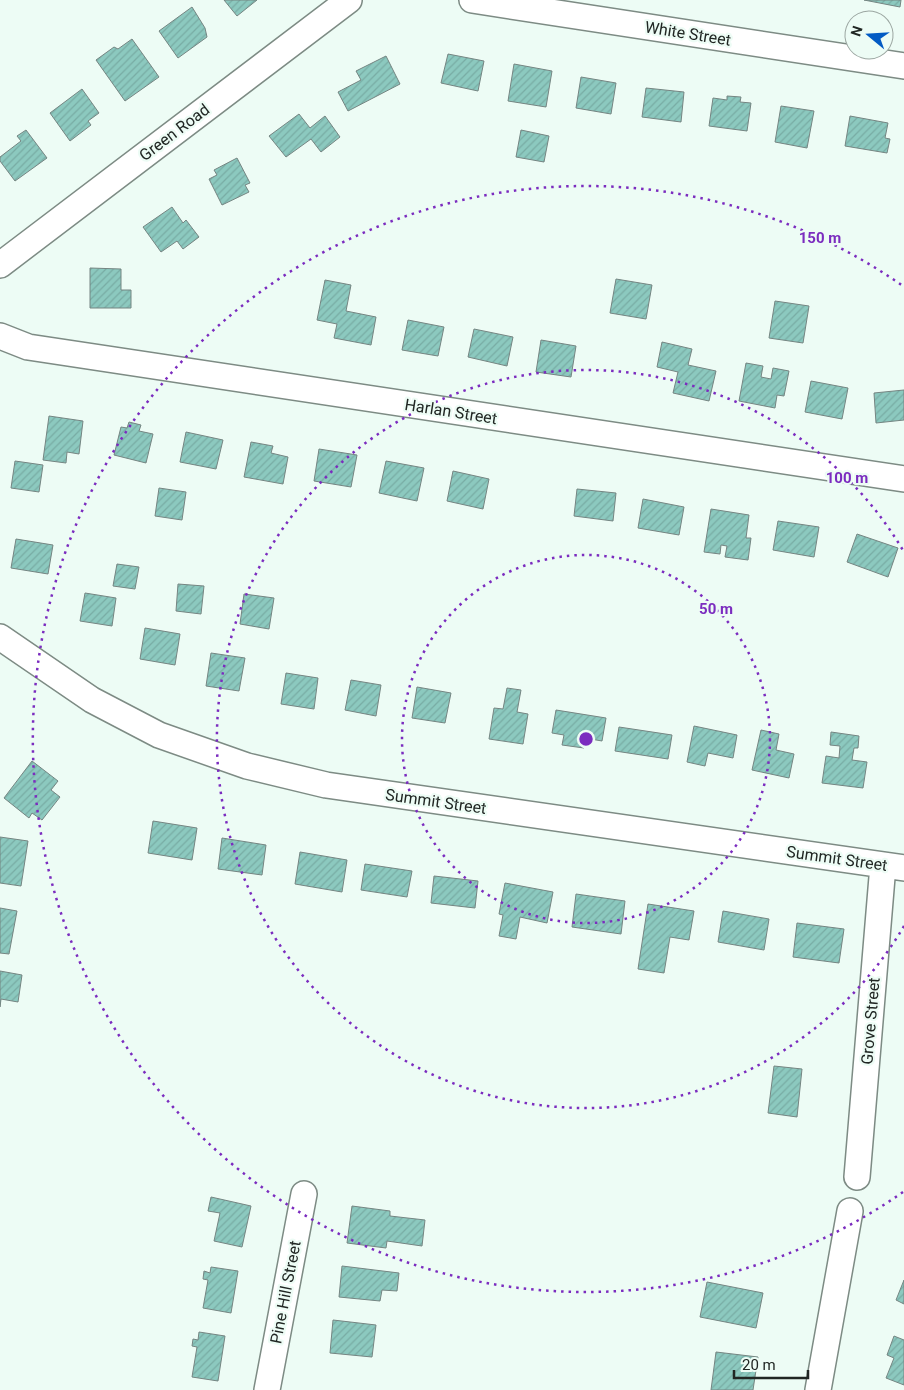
<svg xmlns="http://www.w3.org/2000/svg" width="904" height="1390" font-family="Roboto,sans-serif">
<style>
.building{fill:url(#building-hatch);stroke:#758582}
.lines{fill:none;stroke-linecap:round;stroke-linejoin:round}
.minor-casing{stroke:#7d8b84;stroke-width:28}
.minor{stroke:#fff;stroke-width:25}
.ring{fill:none;stroke:#7b2cbf;stroke-width:2.5;stroke-dasharray:2.5 5}
.labels{text-anchor:middle;stroke-width:4.5;stroke-linejoin:round;paint-order:stroke}
.street-label{font-size:16px;fill:#202623;stroke:#edfcf5}
.centre{fill:#7b2cbf;stroke:#edfcf5;stroke-width:2.5}
.ring-label{font-size:15px;text-anchor:middle;font-weight:bold;fill:#7b2cbf;stroke:#edfcf5;stroke-width:4.5;stroke-linejoin:round;paint-order:stroke}
</style>
<defs>
<pattern id="building-hatch" width="6" height="6" patternUnits="userSpaceOnUse" patternTransform="scale(1.25)"><rect width="6" height="6" fill="#8cc9bf"/><path d="M-1 1l2-2M0 6l6-6M5 7l2-2" fill="none" stroke="#78aca4"/></pattern>
</defs>
<rect width="100%" height="100%" fill="#edfcf5"/>
<path class="building" d="M224 0H257L237 16Z
M864 0H901L900 7Z
M192 7 205 28 207 37 178 58 159 31Z
M132 39 159 77 125 101 96 60 114 47 118 49Z
M448 54 484 61 478 91 441 83Z
M386 56 400 84 348 111 338 92 361 80 356 71Z
M514 64 552 71 546 107 508 101Z
M581 77 616 83 611 114 576 108Z
M646 88 684 92 681 122 642 117Z
M82 89 99 113 88 121 91 125 70 141 50 113Z
M727 96 741 97 740 102 751 103 747 131 709 126 713 98 727 100Z
M781 106 814 111 807 148 775 142Z
M299 114 310 128 325 116 340 137 321 152 311 139 286 157 269 136Z
M850 116 888 123 885 138 890 139 887 153 845 146Z
M26 130 47 158 15 181 0 161V157L21 141 17 136Z
M521 130 549 136 544 162 516 157Z
M237 158 250 183 245 185 249 192 222 205 209 179 217 175 214 170Z
M172 207 183 223 186 220 199 237 183 249 177 241 161 252 143 227Z
M90 268 121 269V290H131V308H90Z
M616 279 652 285 646 319 610 313Z
M325 280 351 285 346 311 376 317 371 345 334 338 337 324 317 320Z
M775 301 809 306 803 343 769 338Z
M408 320 444 327 438 356 402 350Z
M474 329 513 337 507 366 468 357Z
M541 340 576 346 571 377 536 372Z
M662 342 692 349 688 365 716 371 709 401 673 393 678 372 657 367Z
M746 363 763 366 761 377 771 379 773 368 789 371 784 396 777 395 775 408 739 401Z
M811 381 848 388 842 419 805 412Z
M904 390V420L876 423 874 393Z
M49 416 83 421 79 454 67 452 66 463 43 460Z
M129 422 141 425 139 431 153 434 146 463 114 455 121 427 127 428Z
M186 432 223 440 216 469 180 462Z
M251 442 273 446 271 453 288 457 283 484 244 477Z
M319 449 357 455 351 487 314 481Z
M15 461 43 465 39 492 11 488Z
M386 461 424 468 417 501 379 493Z
M453 471 489 479 483 509 447 501Z
M159 488 186 492 182 520 155 516Z
M577 489 616 493 613 521 574 516Z
M643 499 684 507 679 535 638 528Z
M711 509 749 515 746 538H751L748 560 725 557 727 546 721 545 720 554 704 552Z
M778 521 819 527 814 557 773 550Z
M857 534 898 548 888 577 847 562Z
M16 539 53 545 48 574 11 568Z
M117 564 139 567 135 589 113 586Z
M178 584 204 586 201 614 176 611Z
M85 593 116 598 112 626 80 621Z
M244 594 274 598 269 629 240 624Z
M145 628 180 634 175 665 140 659Z
M211 653 245 658 239 691 206 686Z
M286 673 318 678 314 709 281 704Z
M351 680 381 685 376 716 345 710Z
M417 687 451 693 445 723 412 718Z
M507 688 521 690 517 712 528 714 523 744 489 739 494 708 503 709Z
M556 710 606 718 602 741 585 738 584 748 562 745 564 735 552 733Z
M694 726 737 735 733 758 708 753 705 766 687 762Z
M619 727 672 735 668 759 615 751Z
M761 730 779 734 776 750 794 754 789 778 752 770Z
M831 732 859 736 858 748H854L852 760 867 762 863 788 822 783 826 756 839 758 840 746 830 745Z
M32 761 58 781 51 790 60 797 42 820 32 813 29 818 4 798Z
M153 821 197 828 192 860 148 853Z
M0 837 28 841 21 886 0 883Z
M222 838 266 845 262 875 218 869Z
M300 852 347 860 342 892 295 884Z
M365 864 412 871 407 897 361 890Z
M434 876 478 881 475 908 431 903Z
M505 883 553 892 547 923 520 917 516 939 499 936 503 915 499 914Z
M576 894 625 901 621 934 572 927Z
M648 904 694 911 689 940 670 937 664 973 638 969Z
M0 908 17 911 9 954 0 953Z
M723 911 769 919 764 950 718 942Z
M797 923 844 929 839 963 793 957Z
M0 971 22 975 18 1002 1 999 0 1007Z
M774 1066 802 1069 797 1117 768 1113Z
M211 1197 251 1206 242 1247 214 1241 220 1213 208 1211Z
M352 1206 390 1211V1216L425 1220 422 1246 387 1241 386 1248 347 1243Z
M342 1266 399 1273 397 1291 382 1290 380 1301 339 1297Z
M211 1267 238 1271 231 1313 203 1308 208 1280 203 1279 204 1271 210 1273Z
M904 1280V1304L896 1300Z
M707 1282 763 1293 756 1328 700 1317Z
M333 1320 376 1325 372 1357 330 1353Z
M199 1332 225 1336 218 1381 192 1377 197 1347 192 1346 193 1339 198 1340Z
M894 1336 904 1340V1385L886 1378 894 1358 887 1355Z
M716 1352 758 1357 753 1390H711Z"/>
<g class="lines">
<defs>
<path id="minor" d="M472 0 904 66
M0 265 349 0
M0 336 28 347 904 479
M0 637 92 700 159 735 247 766 326 785 904 868
M857 1177 883 865
M267 1390 304 1194
M818 1390 850 1211"/>
</defs>
<use href="#minor" class="minor-casing"/>
<use href="#minor" class="minor"/>
</g>
<g class="ring">
<circle cx="586" cy="739" r="184"/>
<path d="M904 926A369 369 0 1 1 904 552"/>
<path d="M903 1192A553 553 0 1 1 903 286"/>
</g>
<g class="labels">
<g class="street-label">
<text transform="translate(688 33) rotate(9)" y="6">White Street</text>
<text transform="translate(174 132) rotate(-37)" y="6">Green Road</text>
<text transform="translate(451 411) rotate(9)" y="6">Harlan Street</text>
<text transform="translate(436 801) rotate(8)" y="6">Summit Street</text>
<text transform="translate(837 858) rotate(8)" y="6">Summit Street</text>
<text transform="translate(870 1021) rotate(-85)" y="6">Grove Street</text>
<text transform="translate(285 1292) rotate(-79)" y="6">Pine Hill Street</text>
</g>
</g>
<circle cx="586" cy="739" r="8" class="centre"/>
<g class="ring-label">
<text x="820" y="243">150 m</text>
<text x="847" y="483">100 m</text>
<text x="716" y="614">50 m</text>
</g>
<g transform="translate(869 35) rotate(288)"><circle r="24" fill="#edfcf5" stroke="#9ba6a1"/>
<path d="M0-4L9 19L0 12L-9 19Z" fill="#035bc4"/>
<text y="-8" font-size="14" font-weight="bold" text-anchor="middle" fill="#202623">N</text>
</g>
<path d="M734 1370v8h74v-8" fill="none" stroke="#202623" stroke-width="2.5"/>
<text x="742" y="1370" font-size="15" fill="#202623" stroke="#edfcf5" stroke-width="4" paint-order="stroke">20 m</text>
</svg>
